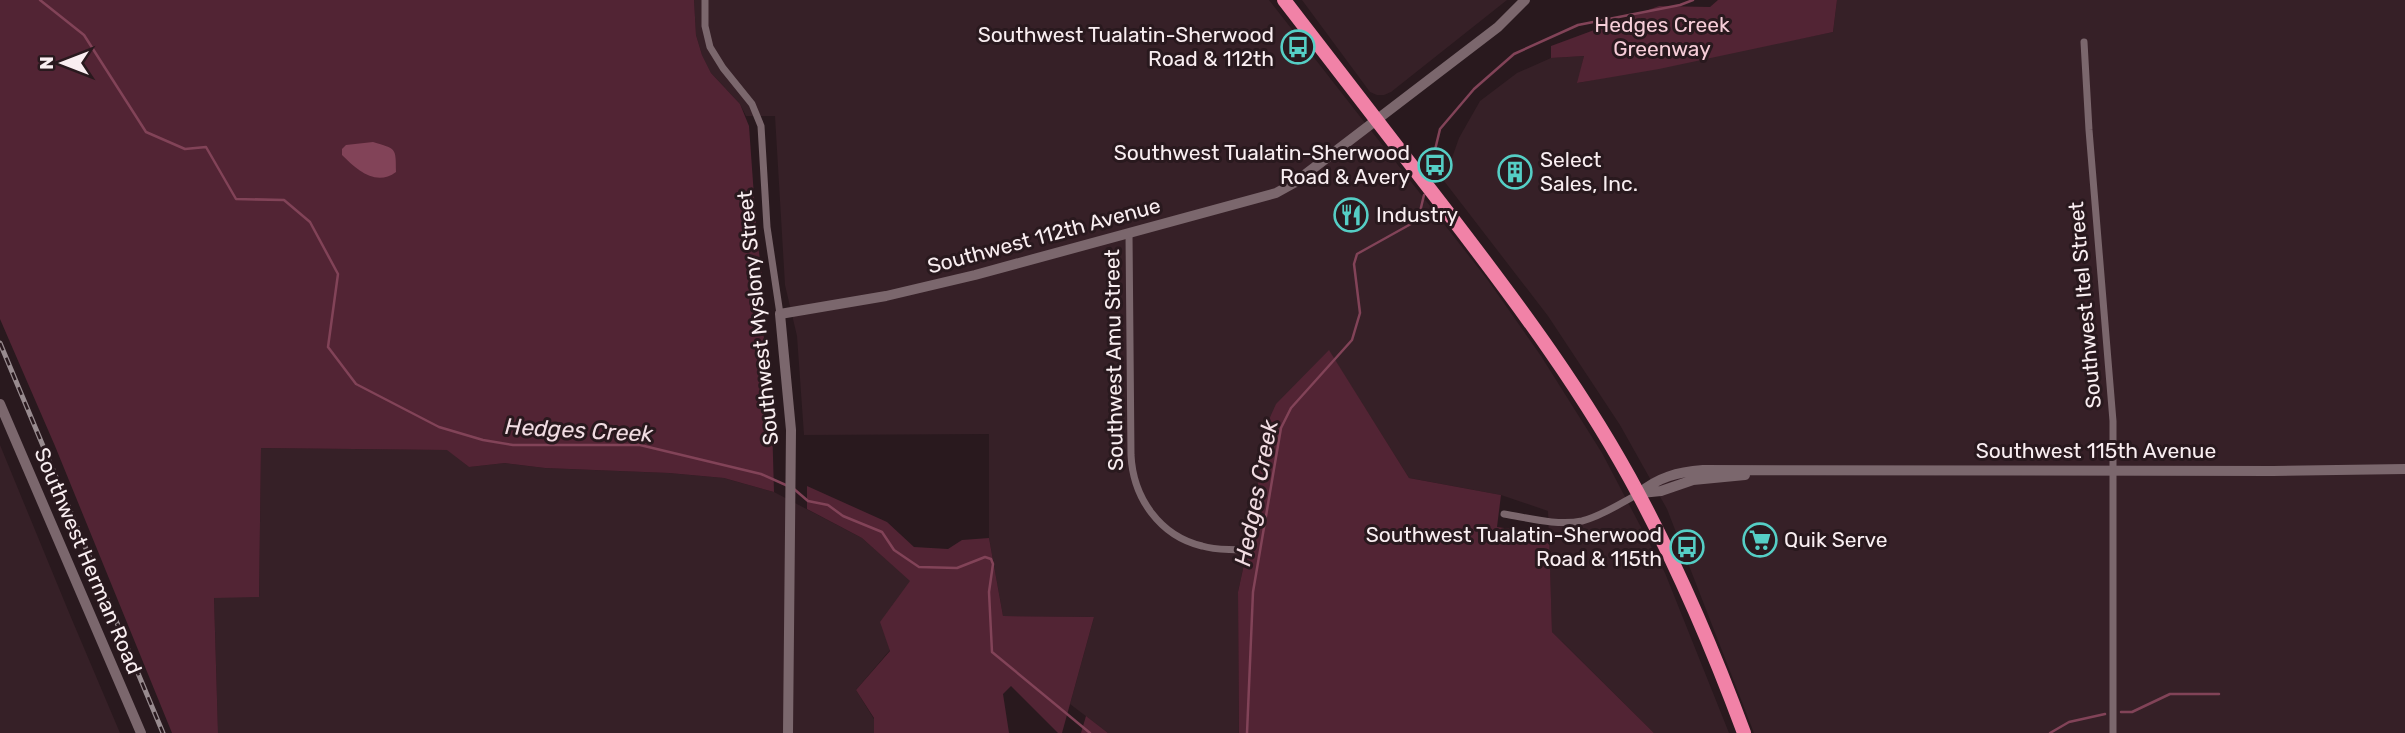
<svg xmlns="http://www.w3.org/2000/svg" width="2405" height="733" font-family="Rubik,sans-serif">
<style>
.built{fill:#362027}
.green{fill:#522434}
.water{fill:#824358}
.lines{fill:none;stroke-linecap:round;stroke-linejoin:round}
.stream{stroke:#824358;stroke-width:2.5}
.street{stroke:#7b676d;stroke-width:7}
.secondary{stroke:#7b676d;stroke-width:10}
.highway{stroke:#f182a7;stroke-width:14}
.rail-casing{stroke:#988b8f;stroke-width:5}
.rail{stroke:#29191e;stroke-width:2.5;stroke-dasharray:8;stroke-linecap:butt}
.labels{text-anchor:middle;stroke-width:6;stroke-linejoin:round;paint-order:stroke}
.park-label{font-size:21px;fill:#f6cdd8;stroke:#29191e}
.poi-label{font-size:21px;fill:#f9eef1;stroke:#29191e;text-anchor:end}
.street-label{font-size:21px;fill:#f9eef1;stroke:#29191e}
.water-label{font-size:23px;font-style:italic;fill:#f1dce2;stroke:#29191e}
</style>
<rect width="100%" height="100%" fill="#29191e"/>
<path class="built" d="M694 0H1269L1487 279 1541 356 1602 453 1665 573 1729 733H1654L1552 632 1548 511 1501 495 1409 478 1329 351 1250 537 1238 592 1239 733H1108L1070 704 1094 617 1003 616 989 538V434L804 435 797 336 785 285 775 116H746L740 104 711 73 702 55 696 35Z
M1302 0H1507L1391 92 1384 95H1377L1370 92Z
M1837 0H2405V733H1754L1667 509 1620 425 1548 316 1444 181 1459 138 1480 101 1517 73 1551 58 1584 56 1578 83 1833 32Z
M0 445 70 615 120 733H0Z
M261 448 448 450 469 467 505 463 545 468 669 473 724 478 774 492 862 538 911 581 881 622 890 650 856 690 874 719V733H218L214 597H259Z"/>
<path class="green" d="M0 0H694L696 35 702 55 711 73 740 104 749 126 757 238 764 289 759 303 771 387 774 492 724 478 669 473 545 468 505 463 469 467 447 450 261 448 259 597 214 598 218 733H172L55 446 0 319Z
M1718 0H1837L1833 32 1659 69 1577 83 1584 56 1551 58V46L1659 6 1710 7Z
M1329 350 1409 478 1501 495 1497 527 1549 534 1552 632 1654 733H1239L1238 592 1250 537 1267 424 1276 404Z
M807 486 887 522 914 547 948 549 962 540 989 538 1003 616 1094 617 1062 733H1058L1011 686 1003 694 1009 733H874V718L856 690 890 651 880 622 910 581 862 538 807 509Z
M1086 716 1108 733H1081Z"/>
<path class="water" d="M373 142C396 149 396 147 396 172 376 187 357 170 342 155V149L346 145Z"/>
<g class="lines">
<path class="stream" d="M40 0 84 35 146 132 185 149 206 147 236 199 284 200 310 222 338 274 328 347 356 384 439 427 483 440 513 445H640L761 474 788 486
M1429 175 1440 129 1474 89 1514 54 1578 25 1680 5 1693 0
M794 489 808 501 828 505 843 516 882 532 894 550 919 567 957 568 985 557 991 559 993 564 989 592 992 652 1090 733
M2121 712H2132L2170 694H2219
M1247 733 1253 592 1281 428 1291 408 1352 340 1360 313 1354 264 1357 254 1418 220 1424 195
M2050 733 2069 722 2105 714"/>
<path class="street" d="M705 0V26L710 47 723 68 752 104 761 126 767 227 780 314
M2084 42 2089 130 2113 421V733
M1129 234 1131 455C1133 498 1160 536 1202 546 1215 550 1227 549 1240 550
M1504 514C1529 518 1557 526 1582 521 1602 516 1621 503 1638 494"/>
<path class="secondary" d="M0 404 141 733
M1641 493 1661 491 1693 480 1745 475
M1638 494C1658 477 1678 472 1703 470L2273 471 2405 469
M788 733 791 430 780 314 886 296 975 275 1276 193 1294 183 1498 27 1525 0"/>
<path class="highway" d="M1284 0C1339 71 1394 143 1449 214 1518 304 1586 395 1639 495 1680 572 1714 652 1744 733"/>
<defs>
<path id="rail" d="M0 343 163 733"/>
</defs>
<use href="#rail" class="rail-casing"/>
<use href="#rail" class="rail"/>
</g>
<defs>
<symbol id="bus-ring" viewBox="-11 -11 22 22"><circle r="9.5" fill="#29191e" stroke="#55cec5" stroke-width="1.5"/><path d="M-5-6H5V4H4V6H2V4H-2V6H-4V4H-5ZM-3.5-4V0h7V-4ZM-3.5 1.2v1.5H-2V1.2ZM2 1.2v1.5H3.5V1.2Z" fill="#55cec5"/></symbol>
<symbol id="building-ring" viewBox="-11 -11 22 22"><circle r="9.5" fill="#29191e" stroke="#55cec5" stroke-width="1.5"/><path d="M-4-6H4V6H1V3H-1V6H-4ZM-2.5-4.3h1.7v1.8h-1.7ZM.8-4.3h1.7v1.8H.8ZM-2.5-1h1.7V.8h-1.7ZM.8-1h1.7V.8H.8Z" fill="#55cec5"/></symbol>
<symbol id="restaurant-ring" viewBox="-11 -11 22 22"><circle r="9.5" fill="#29191e" stroke="#55cec5" stroke-width="1.5"/><path d="M-5-6h1v4h1v-4h1v4h1v-4h1v5L-1.5 .5V6h-2V.5L-5-1ZM5-6V6H3V1.5H1.5Q1.5-4 5-6Z" fill="#55cec5"/></symbol>
<symbol id="supermarket-ring" viewBox="-11 -11 22 22"><circle r="9.5" fill="#29191e" stroke="#55cec5" stroke-width="1.5"/><path d="M-6-5.5h2.5l.6 2H6L4.5 2H-2.5L-4.4-4H-6ZM-1.5 3.2a1.3 1.3 0 1 0 .1 0ZM3 3.2a1.3 1.3 0 1 0 .1 0Z" fill="#55cec5"/></symbol>
</defs>
<g fill-rule="evenodd">
<use href="#bus-ring" x="1279" y="28" width="38" height="38"/>
<use href="#bus-ring" x="1416" y="146" width="38" height="38"/>
<use href="#building-ring" x="1496" y="153" width="38" height="38"/>
<use href="#restaurant-ring" x="1332" y="196" width="38" height="38"/>
<use href="#supermarket-ring" x="1741" y="521" width="38" height="38"/>
<use href="#bus-ring" x="1668" y="528" width="38" height="38"/>
</g>
<g class="labels">
<g class="park-label">
<text x="1662" y="32">Hedges Creek<tspan x="1662" dy="24">Greenway</tspan></text>
</g>
<g class="poi-label">
<text x="1274" y="42">Southwest Tualatin-Sherwood<tspan x="1274" dy="24">Road &amp; 112th</tspan></text>
<text x="1410" y="160">Southwest Tualatin-Sherwood<tspan x="1410" dy="24">Road &amp; Avery</tspan></text>
<text x="1540" y="167" text-anchor="start">Select<tspan x="1540" dy="24">Sales, Inc.</tspan></text>
<text x="1376" y="222" text-anchor="start">Industry</text>
<text x="1662" y="542">Southwest Tualatin-Sherwood<tspan x="1662" dy="24">Road &amp; 115th</tspan></text>
<text x="1784" y="547" text-anchor="start">Quik Serve</text>
</g>
<g class="street-label">
<text transform="translate(1044 236) rotate(-15)" y="7">Southwest 112th Avenue</text>
<text transform="translate(2085 305) rotate(-95)" y="7">Southwest Itel Street</text>
<text transform="translate(758 318) rotate(-96)" y="7">Southwest Myslony Street</text>
<text transform="translate(1114 360) rotate(-91)" y="7">Southwest Amu Street</text>
<text x="2096" y="458">Southwest 115th Avenue</text>
<text transform="translate(88 561) rotate(67)" y="7">Southwest Herman Road</text>
</g>
<g class="water-label">
<text transform="translate(579 430) rotate(3)" y="8">Hedges Creek</text>
<text transform="translate(1256 493) rotate(-79)" y="8">Hedges Creek</text>
</g>
</g>
<g transform="translate(63 63) rotate(270)" stroke="#29191e" stroke-width="5" paint-order="stroke">
<path d="M0-5L12 26L0 18L-12 26Z" fill="#f9eef1"/>
<text y="-10" font-size="19" font-weight="bold" text-anchor="middle" fill="#f9eef1">N</text>
</g>
</svg>
